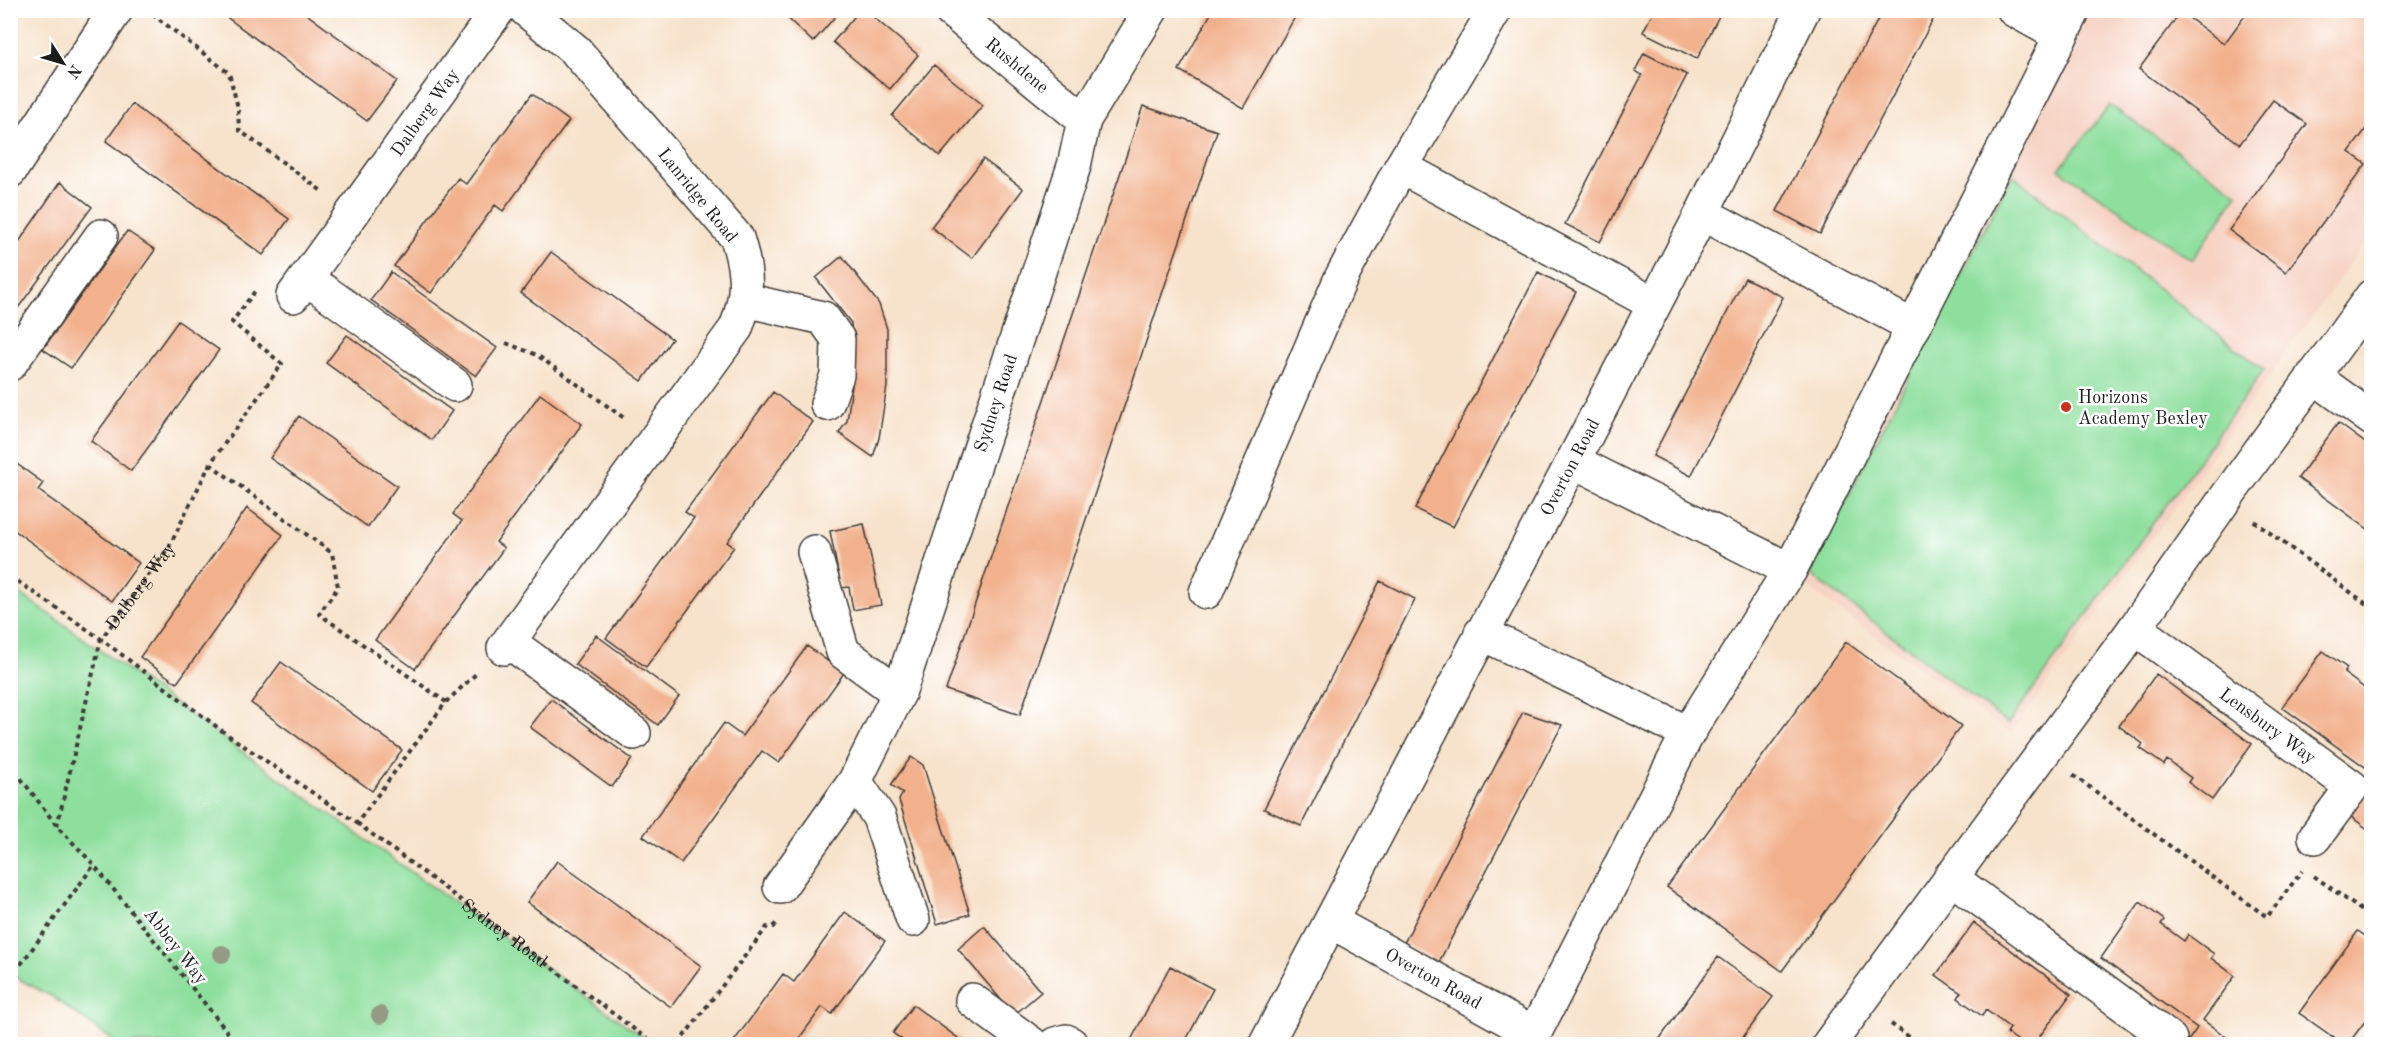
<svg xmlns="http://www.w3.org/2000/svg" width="2382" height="1055" font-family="'Old Standard TT',serif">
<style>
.built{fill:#f6d2c3}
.green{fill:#8edf9e;stroke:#557e5d;stroke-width:1.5}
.building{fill:#f2b08c}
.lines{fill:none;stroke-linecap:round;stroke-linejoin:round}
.minor-casing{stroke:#3d3a36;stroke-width:36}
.path{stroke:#3d3a36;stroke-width:4;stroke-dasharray:4.5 4.5;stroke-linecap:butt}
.minor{stroke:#fff;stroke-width:33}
.tree{fill:#959a84}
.poi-dot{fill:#c8321e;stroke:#fff;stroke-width:2}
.labels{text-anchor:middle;stroke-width:5;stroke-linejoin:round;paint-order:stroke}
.street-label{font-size:18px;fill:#1c1c1c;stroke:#fff}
.poi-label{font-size:18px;fill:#1c1c1c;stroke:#fff;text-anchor:start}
</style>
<rect width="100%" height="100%" fill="#fff"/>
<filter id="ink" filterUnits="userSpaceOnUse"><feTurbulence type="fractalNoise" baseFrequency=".0167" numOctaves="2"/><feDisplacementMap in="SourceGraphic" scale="12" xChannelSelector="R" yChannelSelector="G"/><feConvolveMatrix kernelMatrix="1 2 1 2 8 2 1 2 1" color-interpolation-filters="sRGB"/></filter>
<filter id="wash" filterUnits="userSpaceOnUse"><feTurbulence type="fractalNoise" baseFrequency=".008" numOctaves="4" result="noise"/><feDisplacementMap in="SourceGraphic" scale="24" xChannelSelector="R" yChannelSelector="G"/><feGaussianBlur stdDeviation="1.35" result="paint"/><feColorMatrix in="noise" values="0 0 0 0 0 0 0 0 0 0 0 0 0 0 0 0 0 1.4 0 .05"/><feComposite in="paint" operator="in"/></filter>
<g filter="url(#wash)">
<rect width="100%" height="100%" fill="#f7e2cb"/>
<path class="built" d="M2090 11H2371V235L2011 734 1795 578Z"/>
<path class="green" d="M2110 105 2238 194 2192 260 2059 169Z
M2012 175 2264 370 2008 724 1809 573Z
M10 587H11L653 1044H118L51 996 11 975Z"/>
<g id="blocks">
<path class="building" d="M217 10H301L397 81 367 121Z
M779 10H841L813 42Z
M860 10H865L918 55 890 89 833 42Z
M1213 10H1299L1243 108 1179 70Z
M1654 10H1722L1697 59 1643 32Z
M1883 10H1938L1820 234 1777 211Z
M2249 10H2372V121L2349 152 2366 164 2286 272 2229 230 2307 124 2273 100 2240 144 2139 69 2181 12 2224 44Z
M1644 53 1687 75 1600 242 1565 224 1642 75 1635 71Z
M934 65 983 105 940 156 892 116Z
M532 94 569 121 503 211 495 205 431 293 394 266 458 178 466 184Z
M132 104 289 219 263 255 106 141Z
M1143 106 1217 131 1020 715 946 690Z
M983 159 1023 189 972 258 931 227Z
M60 182 92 207 10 319V255Z
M127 231 155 250 71 368 43 349Z
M551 252 672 339 642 381 521 293Z
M842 256 879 304 887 329V386L879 438 873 457 839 433 847 421 854 372 851 323 816 278Z
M391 272 497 348 476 376 371 300Z
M1538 272 1576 292 1453 527 1415 509Z
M1745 278 1783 297 1691 476 1653 456Z
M178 321 219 350 131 471 91 441Z
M347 335 452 411 432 440 326 363Z
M773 392 813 422 727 542 734 547 646 667 606 638 694 518 685 512Z
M540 394 582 424 496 542 504 548 415 669 375 640 462 521 453 514Z
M299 416 397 486 368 527 270 458Z
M2338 423 2372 448V532L2298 478Z
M10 459 43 483 38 490 139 563 112 601 10 527 14 518 10 516Z
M247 508 283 535 177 683 140 657Z
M864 524 881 605 853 610 849 587 841 588 830 531Z
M1380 581 1415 599 1301 826 1264 809Z
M596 635 679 696 658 725 575 664Z
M1846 642 1961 726 1782 971 1667 887Z
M807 646 844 673 779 763 762 751 681 863 643 836 724 723 742 736Z
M2323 651 2347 668 2344 673 2367 690 2372 684V772L2282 707Z
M281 662 402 750 372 791 251 703Z
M2156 674 2252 744 2212 800 2188 782 2191 778 2167 760 2164 765 2140 748 2143 744 2119 726Z
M551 699 632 759 612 787 530 727Z
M1523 712 1562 725 1439 962 1404 943Z
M911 757 923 765 970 914 937 924 899 800 903 793 891 785Z
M2372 787V832L2350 816Z
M557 861 701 966 671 1007 527 902Z
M2140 902 2164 920 2161 924 2184 941 2188 935 2214 954 2211 958 2235 976 2203 1020 2236 1044H2186L2197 1028 2101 958Z
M845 912 885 941 832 1014 822 1007 795 1044H732L783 974 794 982Z
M1974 923 2071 994 2034 1044H2023L2007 1033 2010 1028 1986 1010 1982 1016 1958 998 1961 993 1936 975Z
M984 926 1041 992 1014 1015 958 949Z
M2358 931 2372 941V1012L2348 1044H2343L2299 1013Z
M1718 957 1773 997 1738 1044H1656Z
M1170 966 1213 989 1184 1044H1129Z
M913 1005 966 1044H908L893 1033Z"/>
</g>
</g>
<g filter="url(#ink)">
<use href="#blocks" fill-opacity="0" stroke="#3d3a36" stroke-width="1.5"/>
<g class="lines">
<defs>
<g id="minor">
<path id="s3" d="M950 10 1084 120"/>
<path d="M2014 10 2061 36"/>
<path d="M1401 167 1654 304"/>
<path d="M10 171 116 10"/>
<path d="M1702 213 1914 327"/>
<path d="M306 278 455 385"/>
<path id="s4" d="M293 296 498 10"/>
<path d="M745 300 823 318 838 339 837 375 827 404"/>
<path d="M10 364 101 236"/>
<path d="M2313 376 2372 419"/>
<path d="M1573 461 1790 570"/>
<path d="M814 552 843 652 899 693"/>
<path d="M1206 592 1341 278 1401 167 1495 10"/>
<path id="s5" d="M2135 628 2352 787 2315 837"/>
<path d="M1481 633 1688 733"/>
<path d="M509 642 634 733"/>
<path d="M504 648 736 328C749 294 748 273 737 238L576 51 526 10"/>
<path d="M855 781 879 817 913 920"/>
<path d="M1950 877 2170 1039 2166 1044"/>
<path id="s6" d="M780 887 855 781 899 693 1074 166 1084 120 1151 10"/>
<path id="s7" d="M1332 922 1534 1034"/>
<path d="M972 1000 1032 1044"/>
<path d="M1055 1044 1066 1041 1071 1044"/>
<path id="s8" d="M1266 1044 1573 461 1702 213 1803 10"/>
<path d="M1529 1044 1688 733 1790 570 2074 10"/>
<path d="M1829 1044 2135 628 2225 499 2372 296"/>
</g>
</defs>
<use href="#minor" class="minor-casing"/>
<g class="path">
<path d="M152 14 229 73 238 108 239 130 323 192"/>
<path d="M506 343 537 355 624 418"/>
<path d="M210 464 332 553 338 587 319 614 446 702"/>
<path d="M2254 521 2372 608"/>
<path d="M10 576 101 639 225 733 357 823 446 702 477 673"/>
<path d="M10 764 57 826 94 865 237 1044"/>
<path d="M2073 775 2267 917 2302 871"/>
<path id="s1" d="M357 823 654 1044"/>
<path id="s2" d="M57 826 101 639 169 547 210 464 282 364 232 322 255 291"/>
<path d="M2314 876 2372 918"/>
<path d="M10 979 94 865"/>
<path d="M1891 1024 1919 1044"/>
<path d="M678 1044 767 927H773L776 923"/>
<path d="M2361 1044 2372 1030"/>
</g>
<use href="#minor" class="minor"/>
</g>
<g class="tree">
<circle cx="222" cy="954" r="9"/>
<circle cx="380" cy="1015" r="9"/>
</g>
</g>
<circle class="poi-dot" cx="2066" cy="407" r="6"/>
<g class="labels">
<g class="street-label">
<text dy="6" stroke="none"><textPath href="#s3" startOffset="87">Rushdene</textPath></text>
<text dy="6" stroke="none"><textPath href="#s4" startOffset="226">Dalberg Way</textPath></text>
<text transform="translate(698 195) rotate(51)" y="6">Lanridge Road</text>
<text dy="6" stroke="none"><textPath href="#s6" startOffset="534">Sydney Road</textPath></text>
<text dy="6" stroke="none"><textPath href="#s8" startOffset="652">Overton Road</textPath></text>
<text dy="6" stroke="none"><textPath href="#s2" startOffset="258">Dalberg Way</textPath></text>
<text dy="6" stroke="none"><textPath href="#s5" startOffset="165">Lensbury Way</textPath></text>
<text dy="6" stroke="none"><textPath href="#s1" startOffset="184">Sydney Road</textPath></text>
<text transform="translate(176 946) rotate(52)" y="6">Abbey Way</text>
<text dy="6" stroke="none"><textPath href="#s7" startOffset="116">Overton Road</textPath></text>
</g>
<g class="poi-label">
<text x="2078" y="403">Horizons<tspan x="2078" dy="21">Academy Bexley</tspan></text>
</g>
</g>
<rect width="2382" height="1055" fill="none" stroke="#fff" stroke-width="36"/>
<g transform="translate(63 63) rotate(127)" stroke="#ffffff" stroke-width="4.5" paint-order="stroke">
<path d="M0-4.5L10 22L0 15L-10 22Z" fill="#1c1c1c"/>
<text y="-9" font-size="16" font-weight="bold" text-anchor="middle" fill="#1c1c1c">N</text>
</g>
</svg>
